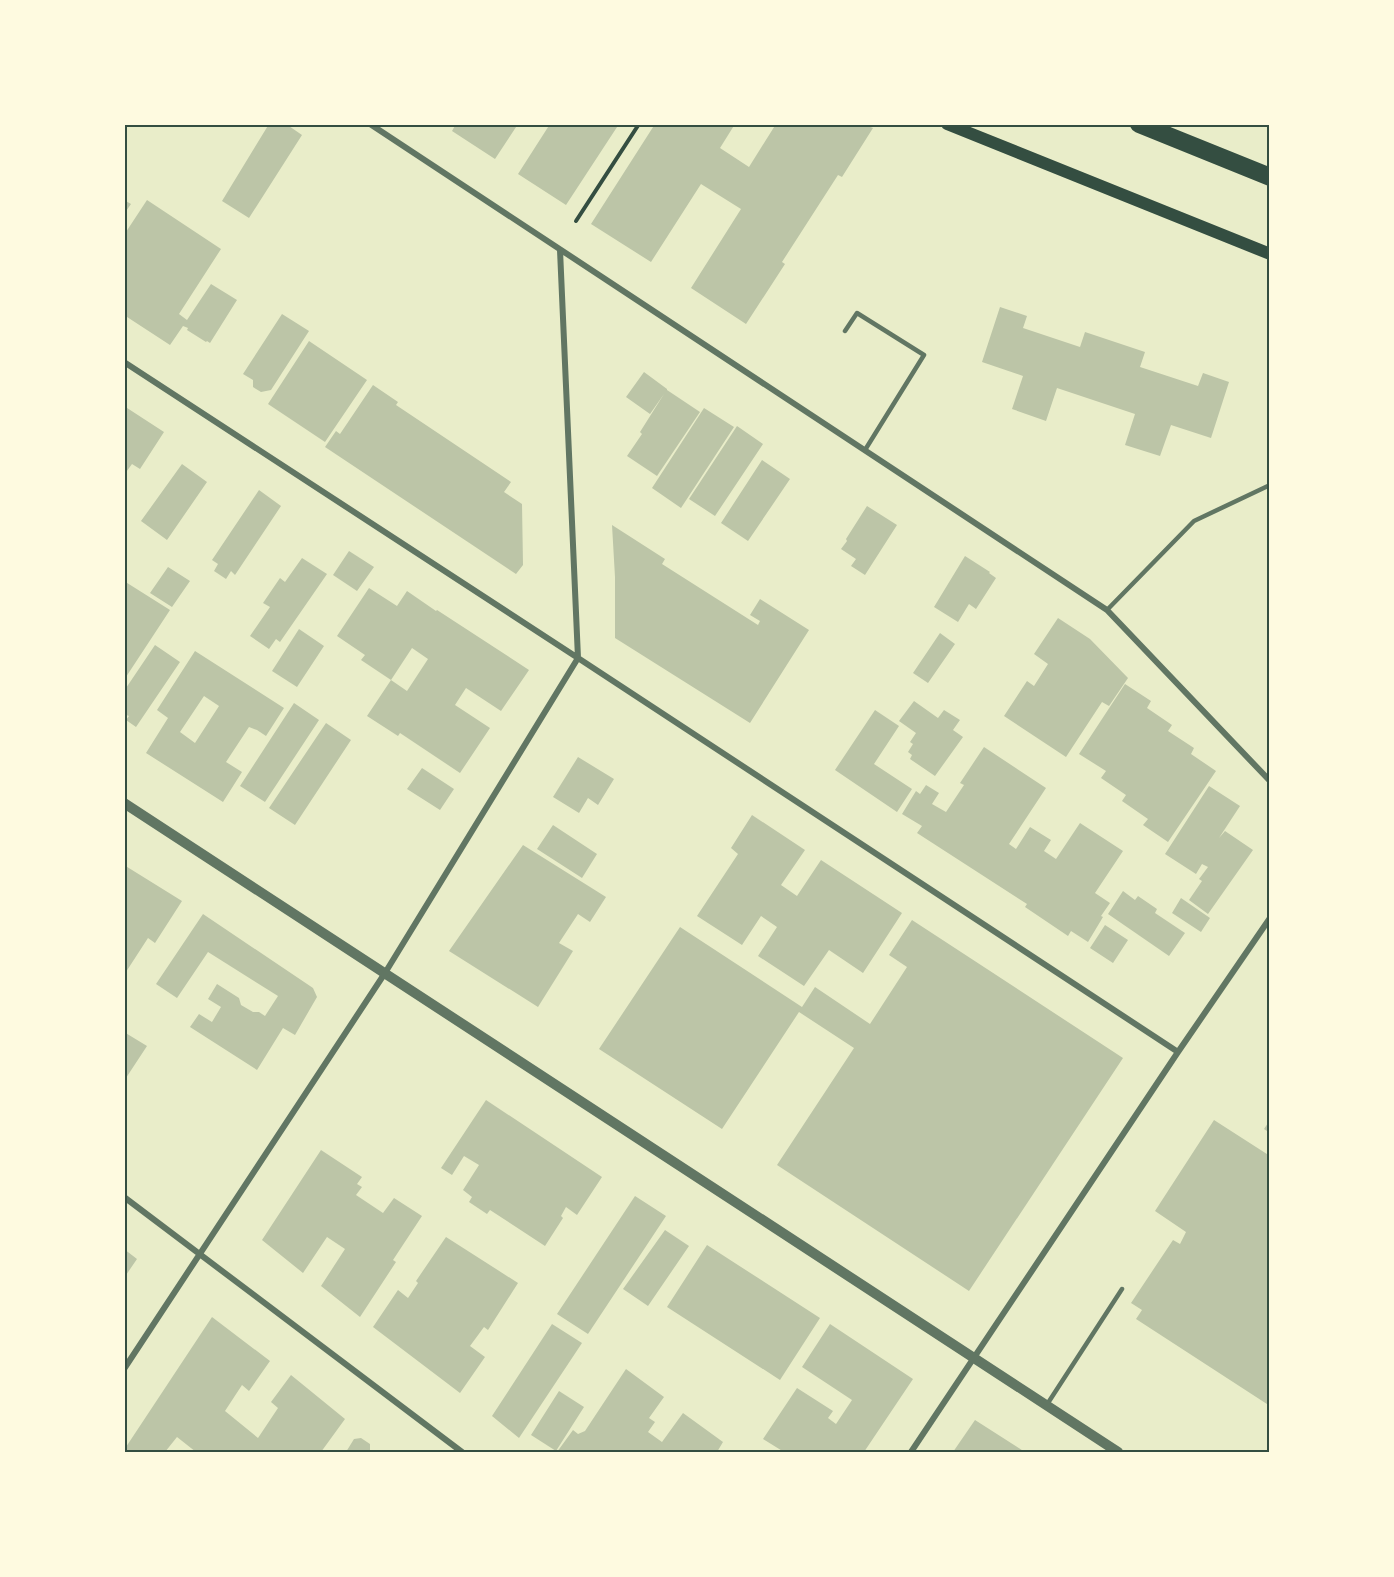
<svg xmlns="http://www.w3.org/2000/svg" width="1394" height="1577" font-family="Signika,sans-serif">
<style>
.building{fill:#bcc5a7;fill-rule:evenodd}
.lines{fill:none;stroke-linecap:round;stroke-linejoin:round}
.path{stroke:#344e41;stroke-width:4}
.service{stroke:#617663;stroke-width:4.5}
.minor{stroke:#617663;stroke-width:6}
.tertiary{stroke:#617663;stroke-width:10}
.secondary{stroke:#344e41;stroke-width:12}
.motorway{stroke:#344e41;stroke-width:18}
.neatline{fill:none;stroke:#344e41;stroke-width:2}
</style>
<rect width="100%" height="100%" fill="#e9edc9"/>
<path class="building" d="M269 124H286L302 135 249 218 222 201Z
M456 124H518L495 159 452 131Z
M550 124H619L566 205 518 174Z
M655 124H735L720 148 749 167 776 124H863L873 128 842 177 838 175 782 262 785 264 746 324 691 288 741 209 701 184 651 262 591 224Z
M124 200 131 204 124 214Z
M147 200 221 249 179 314 187 320 211 284 237 300 210 343 207 341 206 342 187 330 188 328 183 326 170 345 124 315V235Z
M1000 307 1027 316 1023 328 1080 347 1085 332 1145 352 1140 367 1198 386 1203 373 1229 382 1211 438 1171 425 1160 456 1125 445 1135 414 1057 388 1046 421 1012 409 1023 376 982 362Z
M282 314 309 331 271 390 261 392 253 387V380L243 374Z
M309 341 367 380 325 442 268 404Z
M644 372 667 389V390L700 412 657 476 627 456 642 434 640 432 664 394 650 414 626 397Z
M373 385 398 402 396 405 511 482 504 492 522 504 523 565 516 574 325 447 336 431 340 434Z
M124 406 164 432 140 469 132 464 124 475Z
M704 408 734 427 681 508 652 488Z
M737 426 763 444 715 516 689 499Z
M762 460 790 479 748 541 721 523Z
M182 464 207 482 167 540 141 521Z
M259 490 281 506 235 575 231 571 226 579 214 571 218 564 212 560Z
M867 506 897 525 865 575 851 566 856 559 841 549 847 541 846 539Z
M612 525 665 559 662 564 758 625 760 621 750 615 760 599 809 630 750 723 615 638V577Z
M349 551 374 567 357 591 333 575Z
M965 556 990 572 989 573 996 578 976 609 969 604 958 622 934 607Z
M302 558 327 574 280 642 276 639 269 649 250 636 270 607 263 603 280 578 285 582Z
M168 567 190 581 172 607 150 593Z
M124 581 170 610 124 680Z
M369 588 397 606 407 591 436 611 437 610 529 670 501 711 466 688 455 705 490 728 460 773 400 733 398 736 367 716 391 680 361 660 365 655 337 636ZM412 648 428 659 407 691 391 680Z
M1058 618 1090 639 1128 678 1109 706 1102 702 1066 757 1004 716 1027 681 1034 686 1048 664 1034 654Z
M299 629 324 646 297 687 272 671Z
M940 633 955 644 928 683 913 673Z
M155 645 180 662 136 727 126 720 129 716 124 714V691Z
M195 651 284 708 266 736 257 730 249 727 226 762 242 772 223 802 146 753 168 718 157 710ZM204 696 219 706 195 743 180 732Z
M1125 684 1151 701 1147 708 1172 725 1168 731 1194 748 1191 754 1216 771 1168 842 1143 825 1148 819 1122 801 1126 795 1101 778 1106 771 1079 754Z
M914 701 938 718 944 710 960 720 953 730 963 737 935 776 910 759 912 755 908 752 913 744 910 742 916 733 899 721Z
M294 703 319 720 265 802 240 786Z
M875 710 899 726 874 764 912 789 897 812 835 770Z
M326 723 351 740 295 825 269 808Z
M984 747 1046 788 1009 844 1016 849 1030 827 1051 840 1044 851 1056 859 1080 823 1123 851 1095 893 1110 903 1101 916 1103 917 1088 942 1071 931 1068 936 1025 907 1027 904 917 833 922 826 902 814 916 791 920 794 926 785 939 793 932 804 946 812 964 785 960 783Z
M578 757 614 779 598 805 588 798 579 813 553 797Z
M422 768 454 789 440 810 407 789Z
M1209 786 1240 806 1219 838 1225 831 1253 850 1208 914 1189 900 1202 881 1199 879 1208 867 1202 864 1196 874 1165 854Z
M752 815 805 850 781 885 797 896 821 860 902 913 863 973 829 950 804 986 758 956 777 927 761 916 742 945 697 916 738 854 731 848Z
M553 825 597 854 582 878 537 849Z
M523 845 606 897 590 922 578 914 559 943 573 951 538 1007 449 951Z
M124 865 182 901 155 943 148 938 124 975Z
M1123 891 1135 900 1138 896 1157 909 1155 913 1185 933 1169 956 1108 914Z
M1181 898 1210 918 1201 932 1172 913Z
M203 914 313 988 317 997 295 1035 283 1028 257 1070 190 1027 199 1014 212 1022 221 1007 208 999 217 984 239 998 241 1005 253 1012H259L265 1016 278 996 208 952 177 998 156 984Z
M912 920 1123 1058 969 1291 777 1165 854 1048 799 1012 722 1129 599 1049 680 927 802 1007 815 987 870 1024 907 967 889 955Z
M1105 925 1128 940 1113 963 1090 948Z
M124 1032 147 1046 124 1081Z
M486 1100 602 1177 577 1215 566 1207 561 1216 563 1218 545 1246 490 1210 487 1214 469 1202 472 1197 463 1190 479 1165 464 1156 452 1175 441 1168Z
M1214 1120 1270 1156V1406L1136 1319 1142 1310 1131 1303 1173 1240 1180 1244 1186 1232 1155 1211Z
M1270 1120V1133L1264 1129Z
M321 1150 362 1177 357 1184 362 1187 356 1195 383 1213 394 1198 422 1216 393 1260 396 1262 360 1317 321 1286 345 1249 327 1237 303 1273 262 1240Z
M635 1196 666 1216 588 1334 557 1314Z
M665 1230 689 1246 648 1306 623 1289Z
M446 1237 518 1283 488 1330 484 1327 470 1346 485 1357 460 1393 373 1327 398 1290 408 1298 418 1283 416 1281Z
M707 1245 820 1318 780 1380 667 1307Z
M124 1249 137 1259 124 1278Z
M212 1317 270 1361 249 1391 242 1385 225 1411 258 1438 278 1408 271 1402 291 1375 345 1419 321 1452H196L177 1437 165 1452H124V1450Z
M552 1324 582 1343 519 1438 492 1416Z
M830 1324 913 1379 864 1452H784L763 1439 797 1388 833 1411 828 1418 836 1424 852 1400 802 1367Z
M626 1369 664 1397 649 1418 655 1422 648 1432 662 1442 683 1413 723 1442 717 1452H557L573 1430 578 1434 585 1431Z
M559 1391 584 1407 556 1451 531 1435Z
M975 1420 1025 1452H953Z
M361 1438 370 1444V1450L375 1452H346L354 1439Z"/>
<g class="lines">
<path class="path" d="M576 221 639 124"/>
<path class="service" d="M845 331 857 313 924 355 865 450
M1107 610 1194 521 1270 485
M1046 1406 1122 1289"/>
<path class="minor" d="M370 124 1107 610 1270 781
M124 362 578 658 1178 1052
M124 1197 462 1452
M124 1369 385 973 578 658 560 250
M911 1452 1178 1052 1270 918"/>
<path class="tertiary" d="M124 803 1118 1452"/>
<path class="secondary" d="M947 124 1270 254"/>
<path class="motorway" d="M1139 124 1270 177"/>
</g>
<rect width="1394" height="1577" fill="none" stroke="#fefae0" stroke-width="252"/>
<rect x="126" y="126" width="1142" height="1325" class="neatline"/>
</svg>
